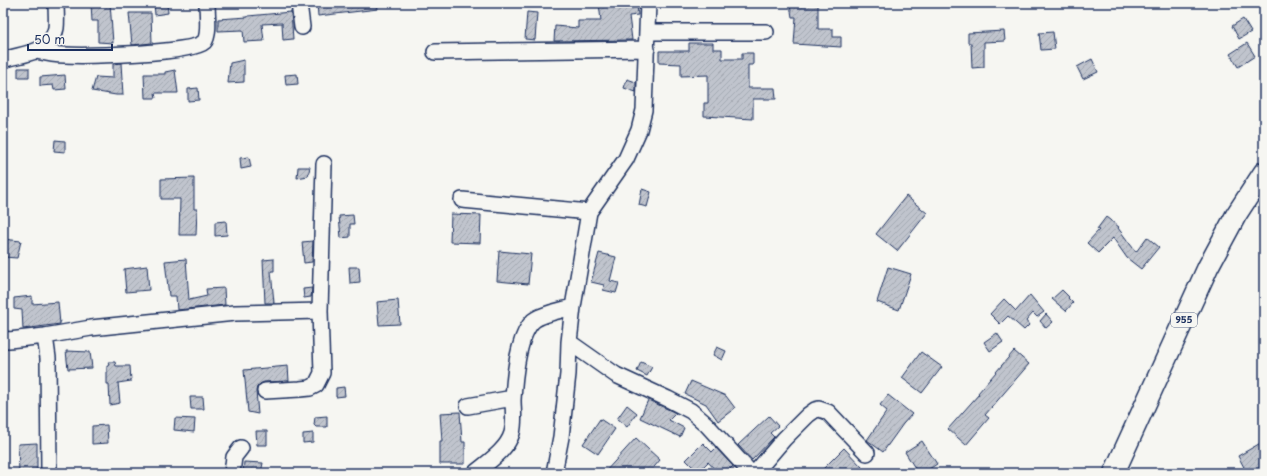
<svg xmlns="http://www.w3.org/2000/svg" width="1267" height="476" font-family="'Playpen Sans',sans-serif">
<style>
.building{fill:url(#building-hatch);stroke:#1b2f5e}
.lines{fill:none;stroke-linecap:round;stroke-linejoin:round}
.minor-casing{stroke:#1b2f5e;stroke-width:18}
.major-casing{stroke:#1b2f5e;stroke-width:23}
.minor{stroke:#f6f6f2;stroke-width:15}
.major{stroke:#f6f6f2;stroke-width:20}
.labels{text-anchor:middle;stroke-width:4;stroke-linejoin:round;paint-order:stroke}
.shield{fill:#f6f6f2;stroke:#5d6b8a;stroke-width:1}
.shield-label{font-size:9px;font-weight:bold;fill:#1b2f5e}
</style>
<defs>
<pattern id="building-hatch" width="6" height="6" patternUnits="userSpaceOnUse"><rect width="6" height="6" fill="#c0c4cd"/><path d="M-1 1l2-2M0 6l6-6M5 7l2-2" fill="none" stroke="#a4a9b2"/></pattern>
</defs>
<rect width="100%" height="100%" fill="#f6f6f2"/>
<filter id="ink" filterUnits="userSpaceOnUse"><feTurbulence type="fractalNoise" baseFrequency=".025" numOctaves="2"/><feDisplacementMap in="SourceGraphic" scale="8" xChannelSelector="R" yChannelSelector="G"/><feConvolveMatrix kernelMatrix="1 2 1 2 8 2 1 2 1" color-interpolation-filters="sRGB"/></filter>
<g filter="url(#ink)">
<path class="building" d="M91 3H110L113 43 98 42V21H92Z
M154 3H167L168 13 155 15Z
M317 3H377L378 9 318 16Z
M599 3H637L638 15 629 16 632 40 554 41 555 26 578 28V21H601Z
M803 3H818V29H833V37H841V47L794 44 796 17H792L790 5Z
M291 12 293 39 283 40 282 23 262 24 264 41 244 42 243 30 218 31V19L248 17V16Z
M527 12 537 13 535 40 525 39Z
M129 13H151L152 43 132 45Z
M1243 19 1251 32 1239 39 1232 26Z
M1004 31 1005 41 984 42V67L972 68 971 43H968V33Z
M1053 32 1055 49 1041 50 1039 33Z
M689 43H713V49H722V59H742V53H753V65H748V88H775L776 99H753V119L704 116V103H708V75L681 76V64L659 63V51H689Z
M1247 43 1255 56 1238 67 1230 54Z
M1092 59 1098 72 1083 79 1077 67Z
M244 60V82L228 83 230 63Z
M121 63 123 95H116L92 91 96 77 113 78V64Z
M18 68H29V77H18Z
M175 70 178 93H155L156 98H145L144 74H165V72Z
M297 74 298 84 286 85 285 75Z
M65 75 66 89 54 90 53 85 40 86V77Z
M627 79 636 82V92L624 88Z
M198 88 199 100 188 101V89Z
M55 140 65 141V152L54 151Z
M249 157 251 167 241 169 240 158Z
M298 167H310L308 176 297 178Z
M194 178V209H197L196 235H179L180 199H161V179Z
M642 189 651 192 647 207 639 205Z
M906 196 927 213 897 251 876 234Z
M451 214 481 215 480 243 450 242Z
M353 215 354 224H350V237L341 238 339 216Z
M1106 217 1119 227 1118 228 1136 252 1147 237 1159 247 1141 269 1127 258 1113 238 1098 253 1087 243 1099 230 1097 229Z
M226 221 227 235 215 236V222Z
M3 239 21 241 17 258 3 257Z
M313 241 312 262 304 263 302 242Z
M499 251 531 254 528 284 497 281Z
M599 253 616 257 610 281 619 283 616 293 603 290 604 285 591 282Z
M186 259 189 300 207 296 206 289 224 288 225 305 177 310 176 296H169L165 261Z
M274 259V271H271L274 303H265L263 260Z
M147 266 149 290 126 292 124 269Z
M349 267H359L360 282 350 283Z
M888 267 911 274 899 310 877 302Z
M312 288 311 297 304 298 303 289Z
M1062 290 1069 297 1068 298 1073 303 1066 311 1052 299Z
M1030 295 1044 312 1037 317 1033 313 1026 321 1029 325 1024 330 1008 316 1000 324 990 314 1004 299 1016 311Z
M32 296V304L58 302 60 324 23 329 22 310 14 309V298Z
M398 300 400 324 379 325 377 302Z
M1046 314 1053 322 1046 328 1040 321Z
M997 333 1003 342 990 351 984 342Z
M717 347 726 351 722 360 713 355Z
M66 351 90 352 92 368 68 369Z
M1014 351 1029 364 985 415 989 418 966 445 948 429 979 394 978 393Z
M921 352 942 367 922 393 902 378Z
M108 362H115L116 366H130L131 381 118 383 120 403 110 405 109 384H107V366H109Z
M641 362 652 367 647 376 637 371Z
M288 366 289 381 264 382 260 384 257 387 256 391 258 414 248 412 244 370Z
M691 381 726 396 735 408 718 421 706 404 685 394Z
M344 387 345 396 336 397V388Z
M888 395 912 414 903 424 883 452 867 440 887 411 880 405Z
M190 397H203L204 409H191Z
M648 400 676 413 669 420 684 428 680 437 640 418Z
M627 405 637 413 627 427 617 419Z
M460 412 462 442H465V464H440V441H442L440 413Z
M327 416V427H316L314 425 315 417Z
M769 416 778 426 770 433 774 437 752 460 738 445Z
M175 418 195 419 194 432 174 430Z
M600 419 615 429 598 454 583 444Z
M107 425 108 443 92 444V426Z
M256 431H267V445H257Z
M313 433V442L303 443V434Z
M636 438 660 460 649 473H604Z
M922 441 937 464 923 473H918L905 452Z
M1264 441V473H1247L1238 456Z
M37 443V473H19L18 444Z
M703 443 712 452 716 448 733 466 726 473H718L708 462 698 472 686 460Z
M844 448 862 467 861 468 866 473H819Z
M244 462 263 463 261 473H243Z"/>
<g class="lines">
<defs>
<path id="minor" d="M299 3 302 27
M648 32H766
M36 51C45 53 54 55 64 55 84 56 192 54 204 42 210 35 207 13 207 3
M435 52 647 49
M3 60C23 53 51 54 56 28 57 20 56 11 56 3
M462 200 589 212
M45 336 48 358 49 473
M3 339 9 340 45 336 91 328 235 313 320 311 324 164
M569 342 616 375 668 399 691 411 706 424 751 473
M265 391 300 389 310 388 316 385 322 373 320 311
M468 406 513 398
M232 473 234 457 241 448
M475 473C488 462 507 450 512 433 515 422 513 410 513 400 514 379 518 336 533 321 541 314 563 310 573 307
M554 473 561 437 568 374 569 342 573 307 589 212 626 159 639 130 644 110 648 3
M755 473 784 439 808 415 815 410 819 409 828 412 867 453"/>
<path id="major" d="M1114 473 1208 267 1236 215 1264 172"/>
</defs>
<use href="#minor" class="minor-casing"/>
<use href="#major" class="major-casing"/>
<use href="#minor" class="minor"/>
<use href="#major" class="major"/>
</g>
</g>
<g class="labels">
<rect class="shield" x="1171" y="313" width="26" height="14" rx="3"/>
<g class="shield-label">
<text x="1184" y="323">955</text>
</g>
</g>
<rect width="1267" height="476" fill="none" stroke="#f6f6f2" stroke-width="16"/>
<rect x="8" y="8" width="1251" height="460" fill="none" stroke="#1b2f5e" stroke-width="1.5" filter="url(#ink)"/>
<path d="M28 44v6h84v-6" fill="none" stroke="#1b2f5e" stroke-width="2"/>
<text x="34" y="44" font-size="12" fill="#1b2f5e" stroke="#f6f6f2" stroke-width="3" paint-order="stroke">50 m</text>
</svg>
